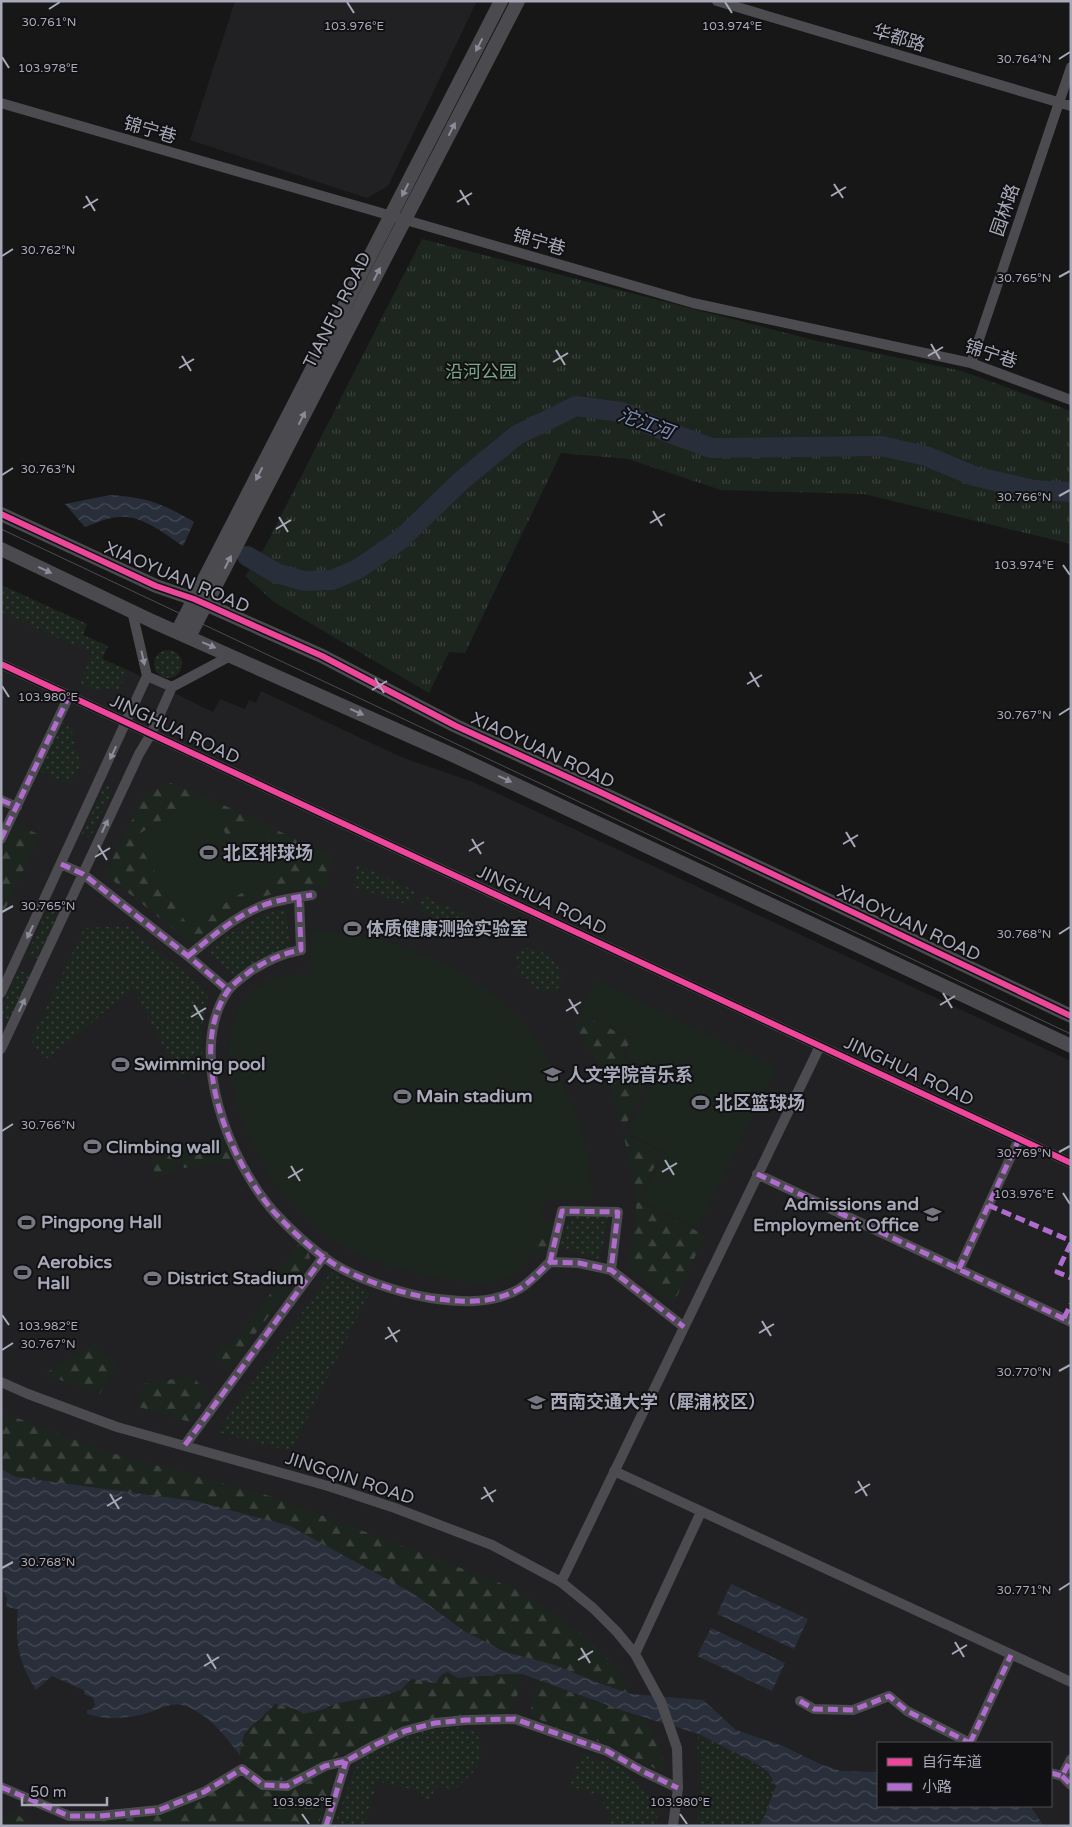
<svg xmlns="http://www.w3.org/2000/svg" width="1072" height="1827" font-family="'Varela Round','Noto Sans SC',sans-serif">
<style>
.built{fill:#212123;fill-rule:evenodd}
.grass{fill:url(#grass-dots)}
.forest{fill:url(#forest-firs);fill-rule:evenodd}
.park{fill:url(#park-tufts)}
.garden{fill:#1d251f}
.water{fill:url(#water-waves)}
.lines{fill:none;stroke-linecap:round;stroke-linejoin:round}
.river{stroke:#292f3a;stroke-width:20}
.street{stroke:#4b4b50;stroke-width:10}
.secondary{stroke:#4a4a4f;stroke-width:14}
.tram{stroke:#4b4c50;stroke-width:1}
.quiet{stroke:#b06ccc;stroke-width:5;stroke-dasharray:10 5;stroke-linecap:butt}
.cycleway-casing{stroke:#111113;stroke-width:9}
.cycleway{stroke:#ed469a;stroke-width:6}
.oneway{fill:#8b8c99}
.oneway2{fill:#8b8d9a}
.ticks{fill:none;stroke:#a7a9b9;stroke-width:2}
.labels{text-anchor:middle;stroke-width:4;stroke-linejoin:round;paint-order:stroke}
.street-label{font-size:18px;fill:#a7a9b9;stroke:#111113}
.park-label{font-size:18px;fill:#7ca687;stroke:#111113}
.poi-label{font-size:18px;font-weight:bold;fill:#a7a9b9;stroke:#111113;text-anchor:start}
.water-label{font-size:19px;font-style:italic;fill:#7b8fb7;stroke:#111113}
.ticks-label{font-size:12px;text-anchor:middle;fill:#a7a9b9;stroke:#111113;stroke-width:4;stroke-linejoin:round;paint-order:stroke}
</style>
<defs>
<pattern id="grass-dots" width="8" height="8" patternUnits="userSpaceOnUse" patternTransform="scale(1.25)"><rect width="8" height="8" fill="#1d251f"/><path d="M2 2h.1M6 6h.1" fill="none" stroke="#3b423d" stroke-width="1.8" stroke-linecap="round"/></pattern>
<pattern id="forest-firs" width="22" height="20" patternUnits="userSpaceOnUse" patternTransform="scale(1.25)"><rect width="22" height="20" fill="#1d251f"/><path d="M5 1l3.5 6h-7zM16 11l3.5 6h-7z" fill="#3b423d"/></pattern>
<pattern id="park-tufts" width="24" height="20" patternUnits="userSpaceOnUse" patternTransform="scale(1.25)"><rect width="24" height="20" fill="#1d251f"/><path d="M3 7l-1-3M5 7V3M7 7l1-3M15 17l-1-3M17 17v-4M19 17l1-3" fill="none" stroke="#3b423d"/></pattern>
<pattern id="water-waves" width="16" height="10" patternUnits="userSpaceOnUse" patternTransform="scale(1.25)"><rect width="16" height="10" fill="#292f3a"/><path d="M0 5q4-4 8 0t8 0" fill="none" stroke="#454a54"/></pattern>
</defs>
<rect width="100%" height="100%" fill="#171717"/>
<path class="built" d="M235 1H477L388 186 367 198 190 140Z
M1 585 87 624 83 635 108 646 102 659 128 670 213 712 220 699 245 709 249 700 256 703 261 691 401 757 473 782 1071 1061V1826H1ZM878 1743H1051V1806H878Z"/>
<path class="grass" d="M1 585 87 624 83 635 108 646 102 659 128 670 118 691 113 689 96 690 79 683 92 653 1 612Z
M154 664a14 14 0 1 1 28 0a14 14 0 1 1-28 0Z
M60 722 71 726 76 752 81 760 80 766 70 785 38 770Z
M105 785 113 789 90 838 82 834Z
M357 864 415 891 410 905 354 887Z
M424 896 477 920 470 934 418 909Z
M48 909 59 914 38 960 27 954Z
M285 909 291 947 267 955 235 977 208 951C231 931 255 915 285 909Z
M127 926 209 992C201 1018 200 1038 204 1065L179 1078 133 987 60 1050 44 1060 31 1040 84 928Z
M522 948C539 947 556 957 561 974 562 979 562 984 558 988 541 1005 502 964 522 948Z
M19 970 30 975 10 1020 1 1016V1008Z
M570 1214H608L605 1237 599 1260 558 1247Z
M331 1272 370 1292 291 1451 217 1432Z
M460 1727 477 1732C487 1765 478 1768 455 1789L452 1791 440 1783 428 1800 413 1789 399 1787 378 1781 364 1826H334L356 1765 365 1756 390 1742 420 1731Z
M699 1734C715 1743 774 1767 776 1786 777 1796 764 1817 759 1826H697C700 1807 703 1788 701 1769 700 1755 694 1749 699 1734Z
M581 1753 624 1768 655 1804 658 1814 656 1826H607L611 1812 601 1808 605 1797 569 1786Z"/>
<path class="forest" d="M171 783 202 795 332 856 326 888C311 889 294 888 279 892 246 900 219 924 192 944L105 874 145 794ZM202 795 229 839 257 823 188 925Z
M16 824 40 835 1 918V855Z
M581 1014 631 1039 622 1057 652 1072 623 1130 612 1091 599 1065 575 1026Z
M623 1134 661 1152 638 1202 705 1235 673 1305 628 1267C630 1253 634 1239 635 1225 639 1194 631 1163 623 1134Z
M223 1137 232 1161 184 1168 178 1152Z
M171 1153 177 1170 156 1177 151 1160Z
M547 1221 553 1223 547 1245 539 1259 526 1248 537 1223Z
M299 1244C307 1248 310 1252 310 1261L228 1370 215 1357 223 1344 230 1348 280 1281 273 1276Z
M94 1344 117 1364 100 1394 44 1374Z
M193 1376 208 1396 190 1422 139 1407 144 1384Z
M1 1412 104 1451 273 1497 516 1589 579 1632 612 1662 631 1694 596 1682 555 1665 505 1652 464 1631 138 1493 72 1486 16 1477 1 1469Z
M448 1672C461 1678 468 1676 481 1676 485 1675 489 1677 493 1676L497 1674H522C520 1689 516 1710 499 1715 490 1719 478 1715 469 1717 436 1724 402 1734 370 1743 353 1748 336 1756 321 1763 295 1776 275 1793 249 1767 240 1758 238 1748 244 1736 247 1729 254 1726 260 1720 265 1716 271 1709 275 1704L295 1709 304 1714 324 1709 337 1703 386 1695 403 1686 411 1679H419L427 1683 439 1679 441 1675Z
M538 1681 644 1717C651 1732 665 1751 663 1768L660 1770 656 1769 625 1753 585 1736 550 1726 530 1713Z
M335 1770 318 1826H94L103 1820C133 1816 165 1815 193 1802 206 1797 224 1781 236 1779 244 1778 250 1784 257 1788 266 1792 277 1793 287 1791 304 1787 317 1772 335 1770Z
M13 1810 30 1826H1Z"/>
<path class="park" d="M422 239 813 340 962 371 1071 411V544L864 494 721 490 628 459 561 453 465 653 449 652 429 693 274 602 245 576 264 549Z"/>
<path class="garden" d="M202 795 229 839 257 822 284 867 188 926 134 837Z
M313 930C340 933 369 936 395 944 437 958 479 979 510 1009 530 1028 544 1051 557 1074 568 1095 579 1117 585 1140 589 1160 591 1180 593 1200L544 1199C537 1260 523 1291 456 1281 405 1273 352 1259 313 1224 290 1204 265 1172 252 1144 241 1122 231 1084 229 1060 228 1049 230 1037 233 1026 235 1019 237 1011 240 1005 255 981 284 973 309 974Z
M596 980 771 1065 775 1071 698 1229 641 1201 665 1151 627 1133 657 1072 625 1057 634 1038 580 1012Z"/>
<path class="water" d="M110 495C146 497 164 504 194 522L183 546C166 535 147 519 127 517 114 515 97 522 85 527L65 504Z
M1 1469 16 1477 195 1501 290 1526 414 1594 464 1631 505 1652 555 1665 596 1682 631 1694 703 1700 736 1730 783 1746 820 1764 841 1771 878 1772V1806H1030L1044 1826H759L765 1815 776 1786 768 1772 757 1764 699 1734 624 1711 522 1674C513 1673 505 1675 497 1674L493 1676H481L458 1678 448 1672 441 1675 436 1683C426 1683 420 1679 411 1679L401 1690 386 1695 337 1703 324 1709 304 1714 295 1709 275 1704C267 1714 250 1725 244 1735 241 1741 241 1749 240 1755 227 1738 207 1713 185 1706 171 1701 158 1711 144 1714 124 1719 106 1720 87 1714V1710L92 1709 95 1706 93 1698 84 1694 85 1691 52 1676 36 1690C18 1661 15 1643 18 1609L6 1607 7 1598 1 1587Z
M731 1584 808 1619 794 1649 717 1614Z
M711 1628 785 1663 772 1691 697 1656Z"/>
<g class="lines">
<path class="river" d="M247 556 276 573 304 581 332 580 358 569 400 540 462 480 517 435 576 406 621 412 665 431 711 448 881 446 926 456 974 476 1034 490 1071 492"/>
<path class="street" d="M717 1 1071 106
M1 103 693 303 971 363 1071 400
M971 363 1071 67
M132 611 147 676 172 687 232 655
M1 664 1071 1163
M1 800 17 807
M1 839 69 696
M61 864 83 874 188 956 228 990
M299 897 301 950C283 953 268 960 252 970 244 976 233 983 227 992 186 1054 230 1162 274 1212 290 1229 309 1247 328 1260 353 1278 400 1293 430 1298 460 1302 491 1305 519 1289 531 1282 540 1271 550 1262L579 1263 611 1270 684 1327
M188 956C213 936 238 913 270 903 284 899 298 897 312 895
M1 993 147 676
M1 1049 139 754 151 734 172 687
M757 1174 1071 1322
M550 1262 562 1211 618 1212 611 1270
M959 1269 1019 1139
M1 1382 28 1394 117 1427 328 1486 395 1508 492 1545 561 1582 593 1608 617 1632 635 1654 661 1702 677 1748 678 1788 673 1826
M185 1445 324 1256
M614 1471 1071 1682
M561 1582 820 1046
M635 1654 701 1512
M800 1701 814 1709 853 1710 889 1696 907 1711 970 1743
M970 1743 1011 1655
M1051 1773 1062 1776 1071 1759
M1062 1776 1071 1785
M1 1787 69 1816H99L159 1810 204 1792 242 1769 263 1785 287 1786 325 1766 346 1761 375 1745 405 1731 435 1723 466 1720 515 1719 607 1751 642 1771 678 1788
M326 1826 346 1761"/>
<path class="secondary" d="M1 514 156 586 194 599 322 656 456 726 600 792 1071 1016
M1 549 154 622 455 756 1071 1046
M177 632 501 1
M189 637 518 1"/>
<path class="tram" d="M1 529 1071 1034"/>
<path class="quiet" d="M1 800 17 807
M1 839 69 696
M61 864 83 874 188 956 228 990
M299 897 301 950C283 953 268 960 252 970 244 976 233 983 227 992 186 1054 230 1162 274 1212 290 1229 309 1247 328 1260 353 1278 400 1293 430 1298 460 1302 491 1305 519 1289 531 1282 540 1271 550 1262L579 1263 611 1270 684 1327
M188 956C213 936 238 913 270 903 284 899 298 897 312 895
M757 1174 1071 1322
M988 1205 1071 1241
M1071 1243 1057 1272 1071 1278
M550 1262 562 1211 618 1212 611 1270
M959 1269 1019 1139
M1064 1318 1071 1304
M185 1445 324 1256
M800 1701 814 1709 853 1710 889 1696 907 1711 970 1743
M970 1743 1011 1655
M1051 1773 1062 1776 1071 1759
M1062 1776 1071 1785
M1 1787 69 1816H99L159 1810 204 1792 242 1769 263 1785 287 1786 325 1766 346 1761 375 1745 405 1731 435 1723 466 1720 515 1719 607 1751 642 1771 678 1788
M326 1826 346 1761"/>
<defs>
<path id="cycleway" d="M1 514 156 586 194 599 322 656 456 726 600 792 1071 1016
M1 664 1071 1163"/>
</defs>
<use href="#cycleway" class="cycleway-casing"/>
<use href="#cycleway" class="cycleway"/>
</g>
<defs><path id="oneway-solid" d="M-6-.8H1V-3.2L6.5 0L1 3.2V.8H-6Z" transform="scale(1.25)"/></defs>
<g class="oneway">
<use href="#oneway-solid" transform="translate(479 45) rotate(117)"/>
<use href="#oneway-solid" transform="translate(452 129) rotate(-63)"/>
<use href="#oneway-solid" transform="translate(405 190) rotate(117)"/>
<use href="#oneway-solid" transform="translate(377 274) rotate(-63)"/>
<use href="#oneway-solid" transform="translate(302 418) rotate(-63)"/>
<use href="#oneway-solid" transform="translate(259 474) rotate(117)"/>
<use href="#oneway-solid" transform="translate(228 562) rotate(-63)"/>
<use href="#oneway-solid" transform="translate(45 570) rotate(25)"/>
<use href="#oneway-solid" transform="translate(209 645) rotate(23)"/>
<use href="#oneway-solid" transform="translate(357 712) rotate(24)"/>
<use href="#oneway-solid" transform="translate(505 779) rotate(25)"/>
</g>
<g class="oneway2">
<use href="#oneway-solid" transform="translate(143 658) rotate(77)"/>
<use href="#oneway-solid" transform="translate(113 753) rotate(115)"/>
<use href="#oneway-solid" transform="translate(105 826) rotate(-65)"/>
<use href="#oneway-solid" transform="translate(30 932) rotate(115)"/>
<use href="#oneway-solid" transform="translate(22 1005) rotate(-65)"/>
</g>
<path class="ticks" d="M347 2 354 13M725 2 732 13M49 9 60 2M2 57 9 68M1059 59 1070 52M834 184 843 198M460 190 469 205M86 196 95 211M831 196 846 187M457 202 472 193M83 208 98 199M2 256 13 249M1059 277 1070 271M931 344 940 359M556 350 565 365M182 356 191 371M928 356 943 347M553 362 568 353M179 368 194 359M2 475 13 468M1059 496 1070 490M653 511 662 526M279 517 288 532M650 523 665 514M276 529 291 520M1063 565 1070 575M750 672 759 687M375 678 384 693M747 684 762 675M2 686 9 697M372 690 387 681M1059 715 1070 708M846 832 855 847M472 839 481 854M843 844 858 835M98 845 107 860M469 851 484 842M95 857 110 848M2 912 13 906M1059 934 1070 927M943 993 952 1008M569 999 578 1014M194 1005 203 1020M940 1005 955 996M566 1011 581 1002M191 1017 206 1008M2 1131 13 1124M1059 1152 1070 1146M665 1160 674 1175M291 1166 300 1181M662 1172 677 1163M288 1178 303 1169M1063 1193 1070 1204M2 1315 9 1325M762 1321 771 1336M388 1327 397 1342M759 1333 774 1324M385 1339 400 1330M2 1350 13 1343M1059 1371 1070 1365M858 1481 867 1496M484 1487 493 1502M855 1493 870 1484M110 1494 119 1509M481 1499 496 1490M107 1506 122 1497M2 1568 13 1562M1059 1590 1070 1583M955 1642 964 1657M581 1648 590 1663M207 1654 216 1669M952 1654 967 1645M578 1660 593 1651M204 1666 219 1657M302 1814 309 1824M680 1814 687 1824"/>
<defs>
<symbol id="stadium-bare" viewBox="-9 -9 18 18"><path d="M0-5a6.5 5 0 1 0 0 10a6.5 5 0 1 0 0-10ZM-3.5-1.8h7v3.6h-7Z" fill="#757680" stroke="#111113" stroke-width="2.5" paint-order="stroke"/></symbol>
<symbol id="university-bare" viewBox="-9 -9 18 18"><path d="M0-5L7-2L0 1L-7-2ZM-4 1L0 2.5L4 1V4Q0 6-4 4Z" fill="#757680" stroke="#111113" stroke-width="2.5" paint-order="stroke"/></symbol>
</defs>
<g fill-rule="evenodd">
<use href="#stadium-bare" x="196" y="840" width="25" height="25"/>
<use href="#stadium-bare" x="340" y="916" width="25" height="25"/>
<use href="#stadium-bare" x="108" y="1052" width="25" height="25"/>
<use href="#university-bare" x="540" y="1062" width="25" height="25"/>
<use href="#stadium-bare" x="390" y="1084" width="25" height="25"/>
<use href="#stadium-bare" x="688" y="1090" width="25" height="25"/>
<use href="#stadium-bare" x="80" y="1134" width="25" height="25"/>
<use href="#university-bare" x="920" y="1202" width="25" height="25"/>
<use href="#stadium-bare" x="14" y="1210" width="25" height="25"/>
<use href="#stadium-bare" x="10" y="1260" width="25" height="25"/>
<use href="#stadium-bare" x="140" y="1266" width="25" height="25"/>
<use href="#university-bare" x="524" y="1390" width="25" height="25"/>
</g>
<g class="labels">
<g class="street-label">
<text transform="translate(899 38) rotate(17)" y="6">华都路</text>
<text transform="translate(150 130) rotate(16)" y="6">锦宁巷</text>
<text transform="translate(1005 210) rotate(-71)" y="6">园林路</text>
<text transform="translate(539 242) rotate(16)" y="6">锦宁巷</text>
<text transform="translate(337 310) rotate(-63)" y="6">TIANFU ROAD</text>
<text transform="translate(991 354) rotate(18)" y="6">锦宁巷</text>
<text transform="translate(177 577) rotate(23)" y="6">XIAOYUAN ROAD</text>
<text transform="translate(175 729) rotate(25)" y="6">JINGHUA ROAD</text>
<text transform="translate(543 750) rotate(25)" y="6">XIAOYUAN ROAD</text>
<text transform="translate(542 900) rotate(25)" y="6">JINGHUA ROAD</text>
<text transform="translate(909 923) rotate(25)" y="6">XIAOYUAN ROAD</text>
<text transform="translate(909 1071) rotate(25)" y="6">JINGHUA ROAD</text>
<text transform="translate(350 1478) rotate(18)" y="6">JINGQIN ROAD</text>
</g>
<g class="park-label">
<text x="481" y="378">沿河公园</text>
</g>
<g class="poi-label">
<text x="223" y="859">北区排球场</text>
<text x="366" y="935">体质健康测验实验室</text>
<text x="134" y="1070">Swimming pool</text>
<text x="567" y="1081">人文学院音乐系</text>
<text x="416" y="1102">Main stadium</text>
<text x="715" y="1109">北区篮球场</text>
<text x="106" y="1153">Climbing wall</text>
<text x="919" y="1210" text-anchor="end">Admissions and<tspan x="919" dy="21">Employment Office</tspan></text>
<text x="41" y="1228">Pingpong Hall</text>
<text x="37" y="1268">Aerobics<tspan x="37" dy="21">Hall</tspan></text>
<text x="167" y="1284">District Stadium</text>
<text x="550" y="1408">西南交通大学（犀浦校区）</text>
</g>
<g class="water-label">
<text transform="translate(646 423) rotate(20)" y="7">沱江河</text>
</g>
</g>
<g class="ticks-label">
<text x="49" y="26">30.761°N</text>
<text x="354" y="30">103.976°E</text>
<text x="732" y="30">103.974°E</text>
<text x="1024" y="63">30.764°N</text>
<text x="48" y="72">103.978°E</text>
<text x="48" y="254">30.762°N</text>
<text x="1024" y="282">30.765°N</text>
<text x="48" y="473">30.763°N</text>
<text x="1024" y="501">30.766°N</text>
<text x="1024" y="569">103.974°E</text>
<text x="48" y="701">103.980°E</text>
<text x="1024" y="719">30.767°N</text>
<text x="48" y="910">30.765°N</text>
<text x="1024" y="938">30.768°N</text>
<text x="48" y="1129">30.766°N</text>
<text x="1024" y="1157">30.769°N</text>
<text x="1024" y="1198">103.976°E</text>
<text x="48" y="1330">103.982°E</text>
<text x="48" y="1348">30.767°N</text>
<text x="1024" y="1376">30.770°N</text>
<text x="48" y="1566">30.768°N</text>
<text x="1024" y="1594">30.771°N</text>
<text x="302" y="1806">103.982°E</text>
<text x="680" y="1806">103.980°E</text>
</g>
<rect width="1072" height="1827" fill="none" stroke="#a7a9b9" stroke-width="5"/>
<rect x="877" y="1742" width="175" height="65" fill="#111113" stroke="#4d4e55"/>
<rect x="887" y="1758" width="25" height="8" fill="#ed469a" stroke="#4d4e55"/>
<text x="922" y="1767" font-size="15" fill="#a7a9b9">自行车道</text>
<rect x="887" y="1783" width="25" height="8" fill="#b06ccc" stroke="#4d4e55"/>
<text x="922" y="1792" font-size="15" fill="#a7a9b9">小路</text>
<path d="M22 1797v8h85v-8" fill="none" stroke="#a7a9b9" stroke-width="2.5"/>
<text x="30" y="1797" font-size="15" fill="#a7a9b9" stroke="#111113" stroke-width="4" paint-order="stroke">50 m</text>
</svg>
